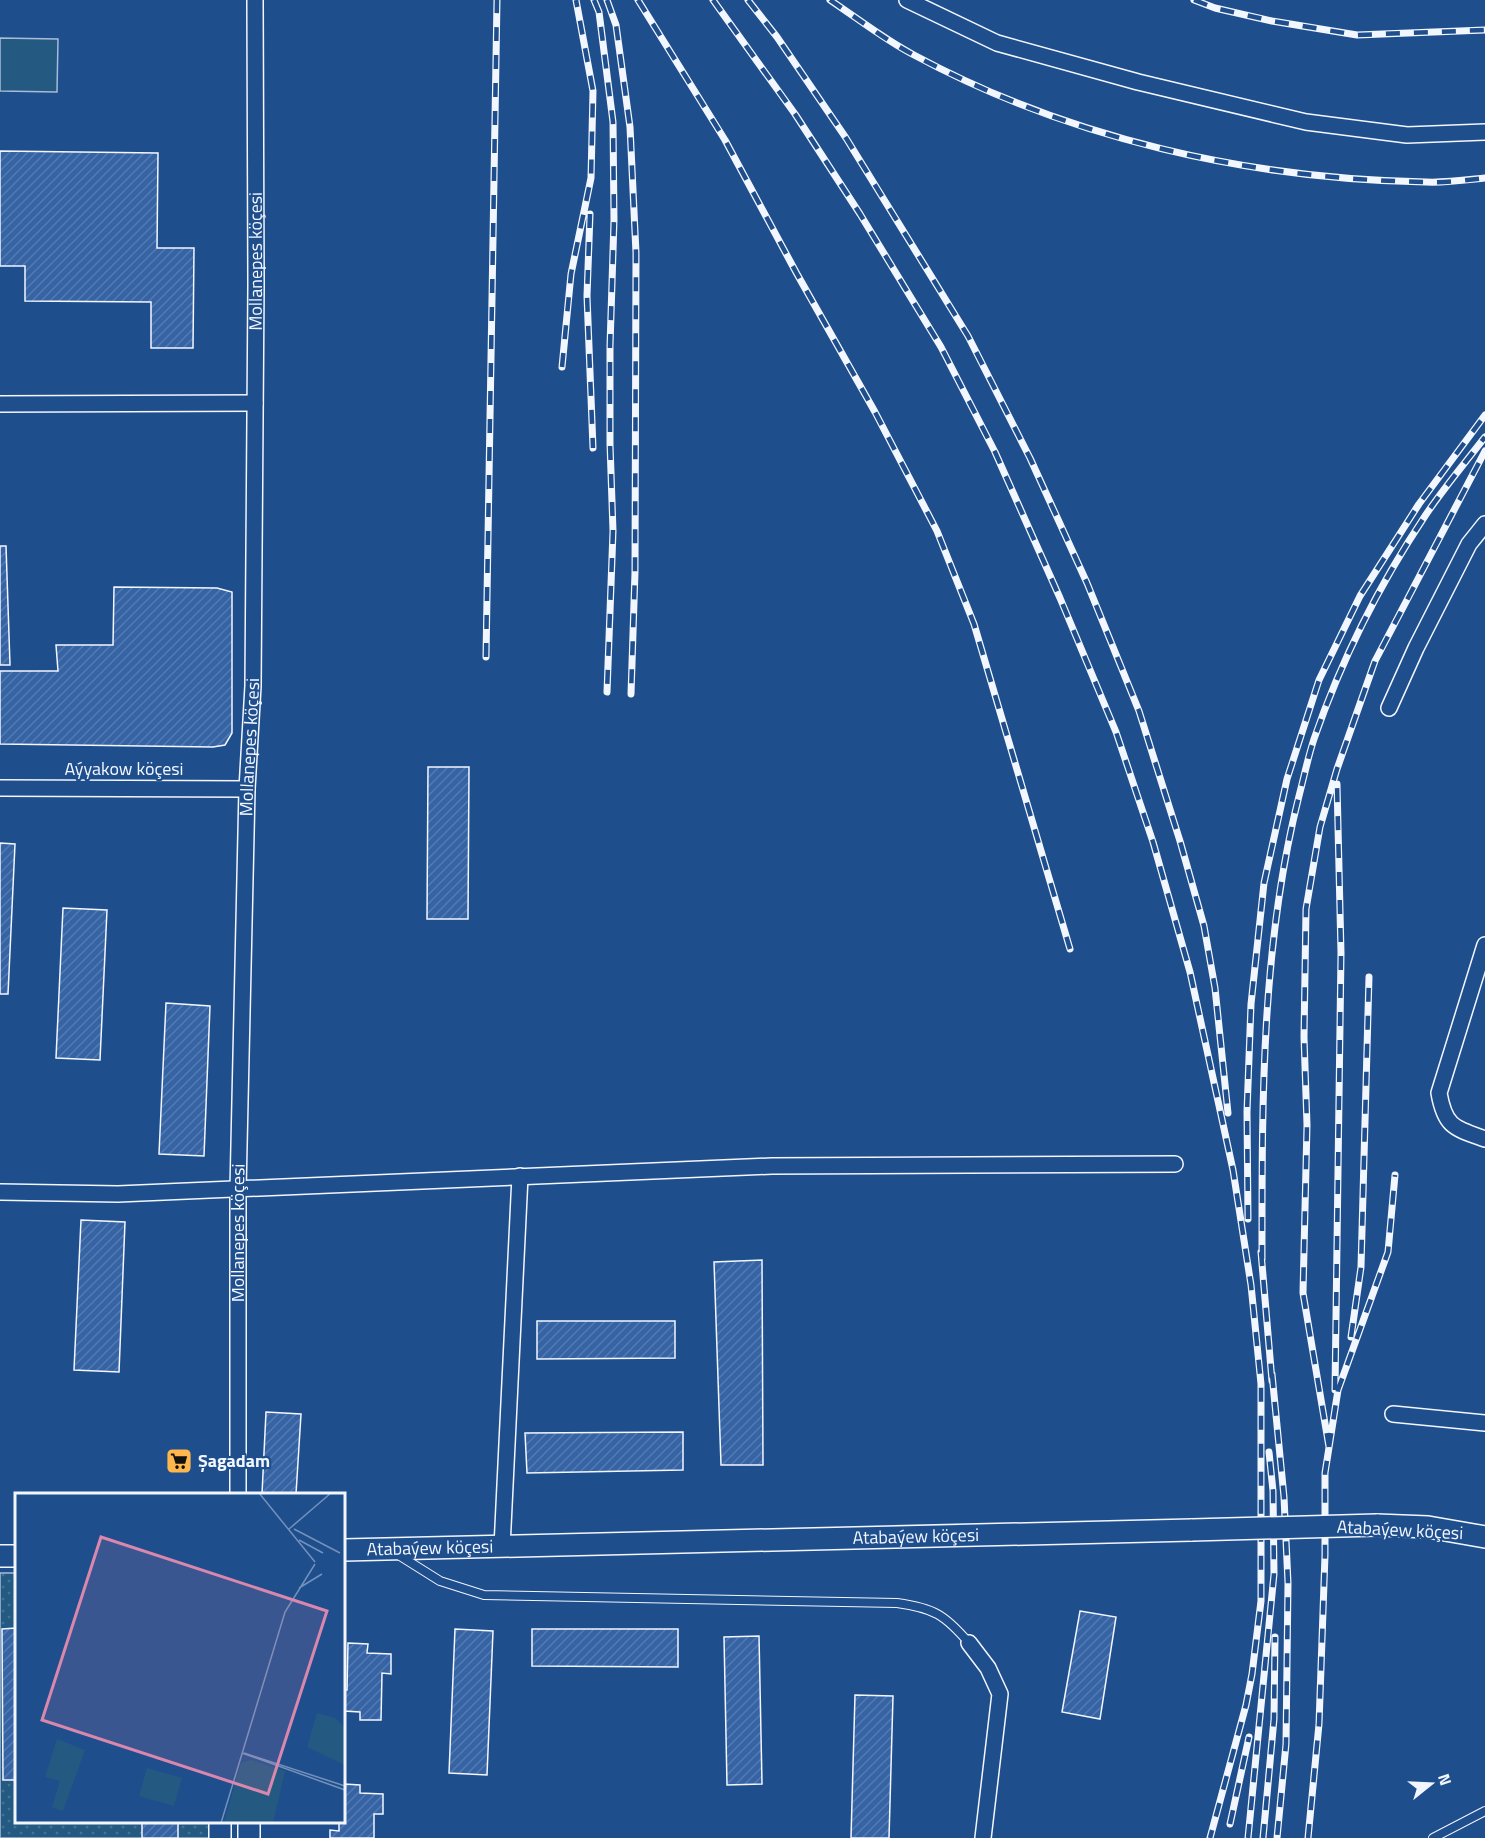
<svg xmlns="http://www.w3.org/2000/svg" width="1485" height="1838" font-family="'Titillium Web',sans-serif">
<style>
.green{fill:url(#green-dots);stroke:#a8bbd7;stroke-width:1.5}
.pitch{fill:#245a82;stroke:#a8bbd7;stroke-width:1.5}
.building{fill:url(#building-hatch);stroke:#f2f6ff;stroke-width:1.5}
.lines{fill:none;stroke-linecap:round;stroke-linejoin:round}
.lane-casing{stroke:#f2f6ff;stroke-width:10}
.street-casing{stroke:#f2f6ff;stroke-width:18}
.secondary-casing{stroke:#f2f6ff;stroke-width:24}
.lane{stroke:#1f4e8c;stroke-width:8}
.street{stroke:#1f4e8c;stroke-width:15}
.secondary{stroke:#1f4e8c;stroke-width:21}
.rail-casing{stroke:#f2f6ff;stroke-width:7}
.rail{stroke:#1f4e8c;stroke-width:4.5;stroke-dasharray:14;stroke-linecap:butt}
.secondary-bridge-casing{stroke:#f2f6ff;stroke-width:24;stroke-linecap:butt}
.secondary-bridge{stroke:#1f4e8c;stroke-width:21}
.labels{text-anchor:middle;stroke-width:4.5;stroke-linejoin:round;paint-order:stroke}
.street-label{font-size:18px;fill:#f2f6ff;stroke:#1f4e8c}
.poi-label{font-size:18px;font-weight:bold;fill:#f2f6ff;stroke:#1f4e8c;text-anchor:start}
.inset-road{fill:none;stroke:#7391ba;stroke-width:1.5}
.view{fill:#da87ad;fill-opacity:0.15;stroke:#da87ad;stroke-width:3}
.inset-edge{fill:none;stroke:#f2f6ff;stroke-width:3}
</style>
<defs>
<pattern id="green-dots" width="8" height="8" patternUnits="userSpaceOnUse" patternTransform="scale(1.5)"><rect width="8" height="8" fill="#245a82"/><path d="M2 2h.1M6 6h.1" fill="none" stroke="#447295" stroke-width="1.8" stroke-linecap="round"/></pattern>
<pattern id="building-hatch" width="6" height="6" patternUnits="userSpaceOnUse" patternTransform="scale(1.5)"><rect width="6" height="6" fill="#3563a3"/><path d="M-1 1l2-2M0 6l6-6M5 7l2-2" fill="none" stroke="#537ab1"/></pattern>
</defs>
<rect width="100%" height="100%" fill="#1f4e8c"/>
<path class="green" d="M0 1573H16V1822H215L216 1838H0Z"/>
<path class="pitch" d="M0 38 58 39 57 92 0 91Z"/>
<path class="building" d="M0 151 158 153 157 248H194L193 348H151V302L25 301V266H0Z
M0 546H6L10 665H0Z
M114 587 217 588 232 592V733L225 745 213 747 0 744V671H58L56 645H113Z
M428 767H469L468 919H427Z
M0 843 15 844 8 994H0Z
M63 908 107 910 100 1060 56 1058Z
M166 1003 210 1006 204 1156 159 1154Z
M81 1220 125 1222 119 1372 74 1370Z
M762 1260 763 1465H721L714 1262Z
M537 1321H675V1358L537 1359Z
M266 1412 301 1414 296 1494H262Z
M683 1432V1470L527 1473 525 1433Z
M1080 1611 1116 1617 1100 1719 1062 1712Z
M16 1628V1780H3L2 1629Z
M455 1629 493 1631 487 1775 449 1773Z
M532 1629H678V1667L532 1666Z
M759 1636 762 1784 727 1785 724 1637Z
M348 1643 368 1644 367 1653 391 1654V1674L382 1673 381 1720H360V1712L344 1711V1690H347Z
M855 1695 893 1696 889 1838H851Z
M344 1784 360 1785V1793L383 1794V1814H374V1838H330V1830L339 1831V1822H344Z
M142 1822H178V1838H142Z"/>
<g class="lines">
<defs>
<path id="lane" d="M397 1554 440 1581 484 1595 897 1603C934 1608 945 1615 969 1643
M1433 1838 1485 1811"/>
<g id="street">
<path d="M907 0 997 43 1138 82 1306 122 1407 135 1485 132"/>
<path d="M0 404 255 403"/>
<path d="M1389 708 1416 648 1469 544 1485 524"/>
<path d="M0 788 247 789"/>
<path d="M1485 945 1439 1093C1445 1127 1454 1128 1485 1139"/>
<path d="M0 1192 118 1194 772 1166 1175 1164"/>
<path d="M1393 1414 1485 1423"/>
<path id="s1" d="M238 1494V1190L247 789 253 686 256 285 255 0"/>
<path d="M502 1547 520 1176"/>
<path d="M969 1643 988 1668 1000 1694 983 1838"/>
</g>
<g id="secondary">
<path d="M1377 1525 1428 1527 1485 1537"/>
<path id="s2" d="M344 1550 1192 1530"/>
<path d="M0 1556H16"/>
<path d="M220 1838V1822"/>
<path d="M249 1838V1822"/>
</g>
</defs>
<use href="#lane" class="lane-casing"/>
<use href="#street" class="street-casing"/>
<use href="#secondary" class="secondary-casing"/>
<use href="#lane" class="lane"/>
<use href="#street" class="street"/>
<use href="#secondary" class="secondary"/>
<defs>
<path id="rail" d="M594 0 599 12 613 122 614 220 610 346V444L613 531 607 692
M607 0 616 25 630 127 636 253 635 572 631 694
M638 0 725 140 797 274 875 412 937 531 974 624 1070 949
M713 0 795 114 860 214 941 347 995 452 1060 598 1116 732 1153 842 1190 972 1233 1170 1251 1285 1261 1384V1601L1252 1674 1246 1705 1210 1838
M748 0 777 37 846 138 968 336 1030 458 1087 583 1139 711 1180 841 1204 926 1215 988 1228 1113
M830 0C857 18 885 40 914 55 1070 139 1249 179 1426 182 1445 183 1466 180 1485 178
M1194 0 1215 8 1272 21 1357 35 1485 30
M590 214 587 296 593 448
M562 367 571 274 591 178 593 91 576 0
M486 657 497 0
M1248 1219 1247 1112 1251 1004 1264 883 1287 779 1319 680 1360 596 1419 504 1485 415
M1261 1252 1272 1381
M1262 1259C1262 1104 1261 946 1299 796 1304 777 1308 757 1314 739 1341 661 1379 585 1425 516 1443 489 1465 463 1485 437
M1351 1337 1361 1267 1369 977
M1272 1374 1284 1497 1288 1583 1286 1744 1277 1838
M1335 1390 1341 953 1337 784
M1329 1447 1303 1293 1307 1125 1304 1037 1306 909 1320 827 1337 769 1375 661 1485 451
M1230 1824 1249 1737
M1248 1838 1274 1574 1273 1491 1269 1452
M1263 1838 1274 1719 1275 1637
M1308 1838 1319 1724 1325 1555V1473L1338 1390 1388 1252 1395 1175"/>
</defs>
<use href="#rail" class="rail-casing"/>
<use href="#rail" class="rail"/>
<defs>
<path id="secondary-bridge" d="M1192 1530 1377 1525"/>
</defs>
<use href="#secondary-bridge" class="secondary-bridge-casing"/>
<use href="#secondary-bridge" class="secondary-bridge"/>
</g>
<defs>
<symbol id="supermarket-square" viewBox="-11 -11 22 22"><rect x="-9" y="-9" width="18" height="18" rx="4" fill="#ffb74d" stroke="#1f4e8c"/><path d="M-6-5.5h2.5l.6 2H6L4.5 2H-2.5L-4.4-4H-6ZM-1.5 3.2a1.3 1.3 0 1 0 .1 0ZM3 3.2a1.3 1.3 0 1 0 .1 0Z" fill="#111"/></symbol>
</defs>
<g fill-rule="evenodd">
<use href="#supermarket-square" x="164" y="1446" width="30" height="30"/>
</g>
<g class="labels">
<g class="street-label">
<text dy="6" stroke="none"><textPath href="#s1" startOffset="1233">Mollanepes köçesi</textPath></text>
<text dy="6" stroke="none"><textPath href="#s1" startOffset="747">Mollanepes köçesi</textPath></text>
<text x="124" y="775">Aýyakow köçesi</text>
<text dy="6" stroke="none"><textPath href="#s1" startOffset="261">Mollanepes köçesi</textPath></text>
<text transform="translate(1400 1530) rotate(3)" y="6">Atabaýew köçesi</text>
<text dy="6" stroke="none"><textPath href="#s2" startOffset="572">Atabaýew köçesi</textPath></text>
<text dy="6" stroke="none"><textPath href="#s2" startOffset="86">Atabaýew köçesi</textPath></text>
</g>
<g class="poi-label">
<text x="198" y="1467">Şagadam</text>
</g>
</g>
<g transform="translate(15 1493)">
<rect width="330" height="330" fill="#1f4e8c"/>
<path d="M302 220 320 225 330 235V272L292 254ZM42 246 70 257 48 318 37 314 45 288 30 284ZM236 267 270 278 258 330H209L226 270ZM132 275 167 285 159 313 124 303Z" fill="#245a82"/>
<path class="inset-road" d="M244 0 300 69M274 36 316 0M279 36 325 60M284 47 308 60M284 95 307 81M227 260 330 297M229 260 330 293M206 330 270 119 300 71"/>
<path class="view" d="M86 44 312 118 253 301 27 227Z"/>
<rect width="330" height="330" class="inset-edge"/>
</g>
<g transform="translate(1431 1784) rotate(72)" stroke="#1f4e8c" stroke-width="4.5" paint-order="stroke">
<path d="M0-4.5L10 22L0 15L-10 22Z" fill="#f2f6ff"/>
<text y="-9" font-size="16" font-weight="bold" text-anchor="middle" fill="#f2f6ff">N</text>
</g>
</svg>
